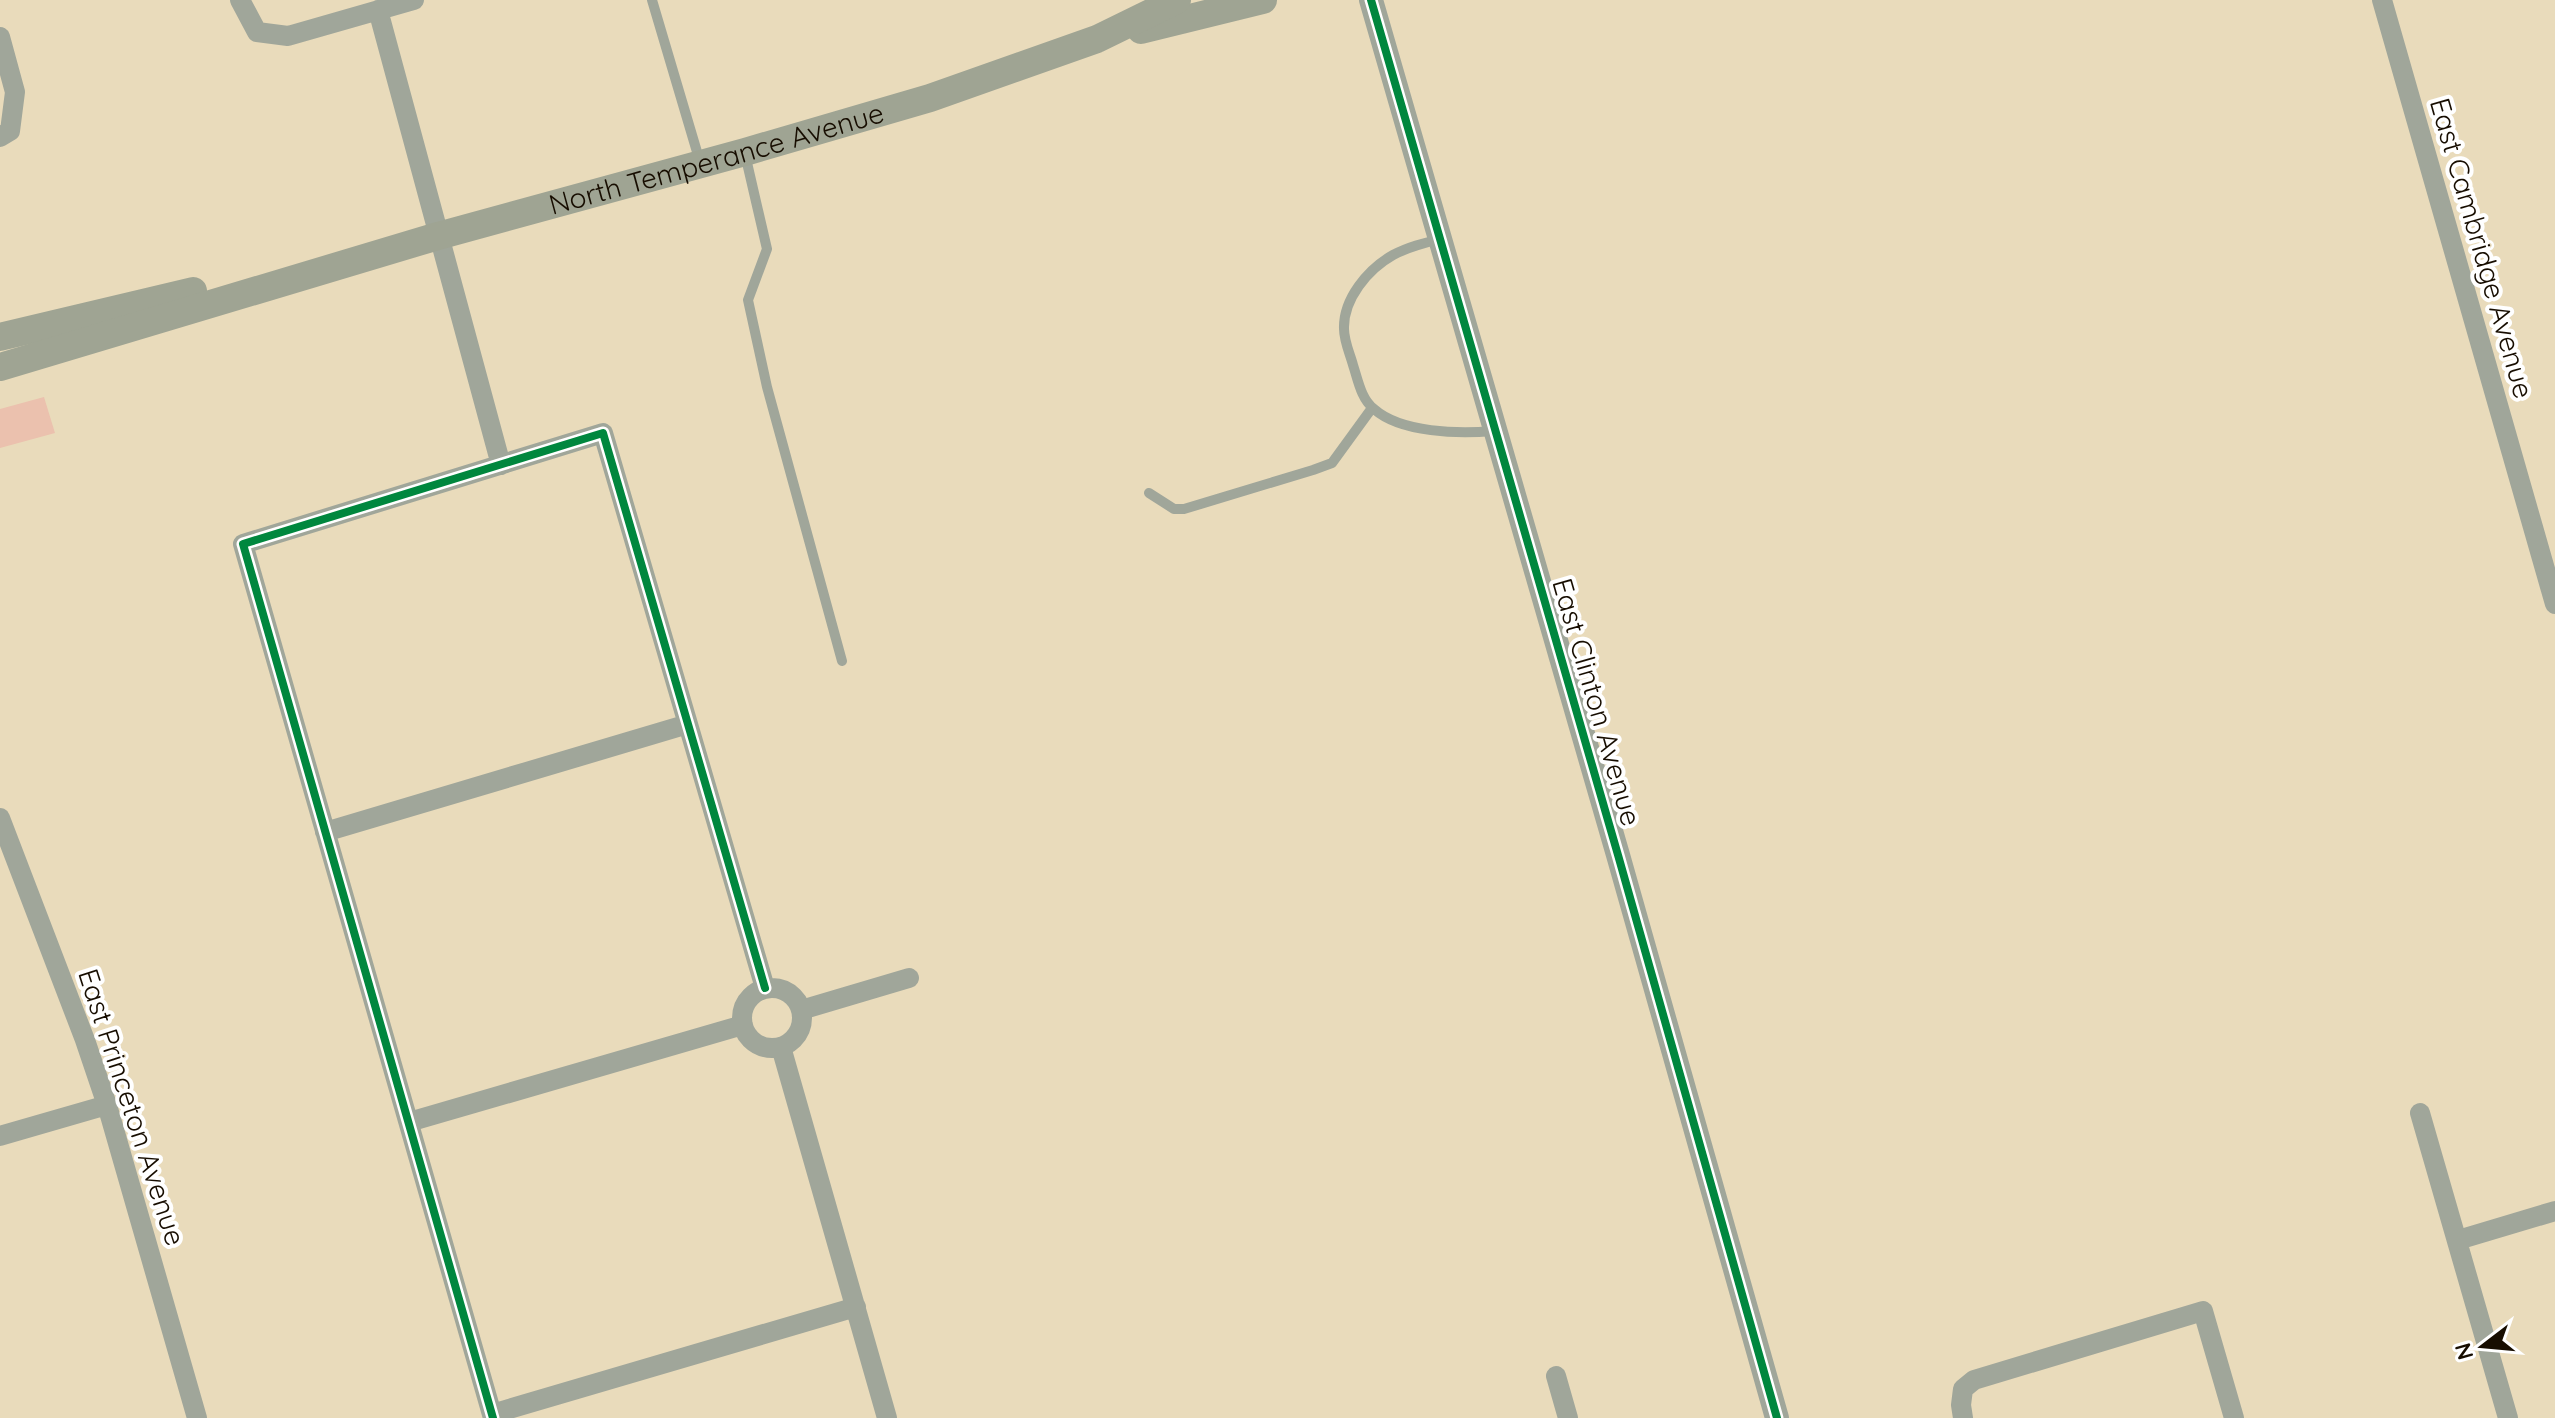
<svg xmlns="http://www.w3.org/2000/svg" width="2555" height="1418" font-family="Quicksand,sans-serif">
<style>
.green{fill:#ebc1ae}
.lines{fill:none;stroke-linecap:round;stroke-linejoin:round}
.service{stroke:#a0a69a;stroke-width:10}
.minor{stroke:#a0a69a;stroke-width:20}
.tertiary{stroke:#a0a69a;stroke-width:24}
.secondary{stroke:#9fa493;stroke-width:28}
.cycleway-casing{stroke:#fff;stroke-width:13}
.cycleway{stroke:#00873e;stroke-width:8}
.labels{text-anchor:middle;stroke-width:8;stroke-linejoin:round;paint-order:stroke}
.street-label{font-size:28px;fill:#170d00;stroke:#fff}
</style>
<rect width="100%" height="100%" fill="#e9dbbb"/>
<path class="green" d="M44 397 55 433 0 448V409Z"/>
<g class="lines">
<path class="service" d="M652 0 700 162
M745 154 767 249 748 300 767 387 842 661
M1440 239C1424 243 1408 247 1393 255 1368 269 1343 299 1344 329 1344 341 1350 354 1353 365 1358 380 1361 399 1374 409 1401 433 1459 434 1493 431
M1149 493 1174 509H1184L1313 470 1332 463 1372 408"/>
<path class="minor" d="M240 0 257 32 288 36 414 0
M2382 0 2555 604
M378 10 501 465
M0 37 15 92 10 131 0 137
M0 818 85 1040 107 1105 197 1418
M325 832 688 724
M742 1018a30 30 0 1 1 60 0a30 30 0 1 1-60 0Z
M801 1010 909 978
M781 1047 887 1418
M2420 1113 2508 1418
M409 1122 743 1025
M0 1136 107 1105
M2458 1240 2555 1211
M1556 1376 1568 1418
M492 1414 856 1307
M493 1418 243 544 603 433 765 988
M1963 1418 1961 1405 1963 1389 1974 1380 2203 1311 2234 1418"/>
<path class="tertiary" d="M1371 0 1618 855 1777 1418"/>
<g class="secondary">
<path d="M1141 30 1263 0"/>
<path d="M0 337 193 291"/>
<path id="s1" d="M0 367 438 236 745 152 930 98 1097 39 1177 0"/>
</g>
<defs>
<path id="cycleway" d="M1371 0 1618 855 1777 1418
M493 1418 243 544 603 433 765 988"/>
</defs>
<use href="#cycleway" class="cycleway-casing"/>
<use href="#cycleway" class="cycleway"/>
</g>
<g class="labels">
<g class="street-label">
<text dy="10" stroke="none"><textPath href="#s1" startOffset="746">North Temperance Avenue</textPath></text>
<text transform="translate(2482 248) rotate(74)" y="10">East Cambridge Avenue</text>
<text transform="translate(1597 702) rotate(74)" y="10">East Clinton Avenue</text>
<text transform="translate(132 1107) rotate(72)" y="10">East Princeton Avenue</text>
</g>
</g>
<g transform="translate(2483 1346) rotate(254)" stroke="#ffffff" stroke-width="6" paint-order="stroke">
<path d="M0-6L14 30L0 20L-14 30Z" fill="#170d00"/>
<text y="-12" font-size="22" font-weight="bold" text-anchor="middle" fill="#170d00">N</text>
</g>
</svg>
